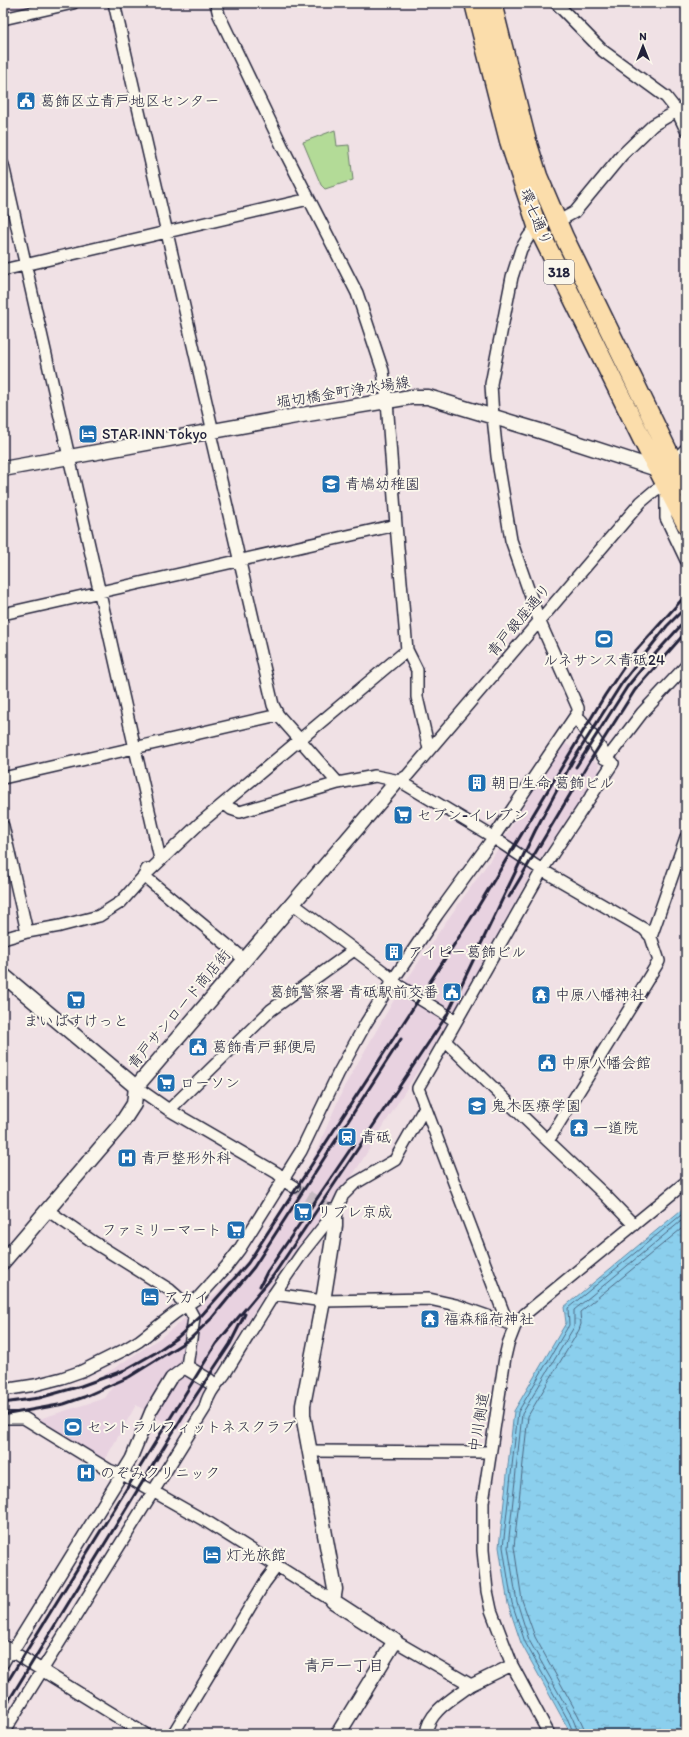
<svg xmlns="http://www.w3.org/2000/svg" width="689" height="1737" font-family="Itim,'Klee One',sans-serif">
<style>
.built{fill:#e8d2e0}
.park{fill:#b3db97;stroke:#6a7e69}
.water{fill:url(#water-ripples);stroke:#618aa6}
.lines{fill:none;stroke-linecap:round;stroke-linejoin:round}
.shore{stroke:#4c6782;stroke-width:1}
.minor-tunnel{stroke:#c7bbc3;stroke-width:11;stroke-dasharray:11 5.5;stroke-linecap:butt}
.minor-casing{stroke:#22223b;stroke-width:14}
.tertiary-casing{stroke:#22223b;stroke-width:17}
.primary-casing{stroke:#22223b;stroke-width:21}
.minor{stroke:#fbf7ec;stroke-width:11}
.tertiary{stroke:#fbf7ec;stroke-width:14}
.primary{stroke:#fbddab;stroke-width:18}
.rail{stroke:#22223b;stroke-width:3}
.labels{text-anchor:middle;stroke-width:4;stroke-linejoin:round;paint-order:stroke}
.shield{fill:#fbf7ec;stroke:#636270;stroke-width:1}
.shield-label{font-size:14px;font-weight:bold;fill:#22223b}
.poi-label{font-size:15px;fill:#22223b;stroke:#fbf7ec;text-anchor:start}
.street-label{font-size:15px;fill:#22223b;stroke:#fbf7ec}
.neighbourhood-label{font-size:16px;fill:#22223b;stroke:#fbf7ec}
</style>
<defs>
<pattern id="water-ripples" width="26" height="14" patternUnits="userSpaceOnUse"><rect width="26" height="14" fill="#8bcfed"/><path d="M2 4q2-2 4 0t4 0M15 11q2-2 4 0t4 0" fill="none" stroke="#78b1cc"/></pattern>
</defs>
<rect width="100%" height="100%" fill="#f0e1e5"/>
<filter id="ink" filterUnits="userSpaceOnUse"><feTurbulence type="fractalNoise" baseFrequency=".025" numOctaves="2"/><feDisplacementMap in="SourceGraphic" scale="8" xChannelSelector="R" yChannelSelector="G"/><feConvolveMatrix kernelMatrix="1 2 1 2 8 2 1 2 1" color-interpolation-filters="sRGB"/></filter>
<g filter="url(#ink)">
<path class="built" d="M3 3H39L40 6 3 15Z
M563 742 599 764V773L534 868 456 1009 353 1175 277 1275 179 1431 136 1405 103 1463 33 1421 105 1398 113 1386 104 1375 160 1338 219 1291 251 1256 312 1161 344 1087 398 993 443 926 496 852Z"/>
<path class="park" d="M335 130 337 146 349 145 353 180 325 189 321 185 303 142Z"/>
<path class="water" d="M686 1206V1734H571L521 1643 508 1604 499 1547 514 1411 566 1323 564 1307Z"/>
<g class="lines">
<path class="shore" d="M574 1734 568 1720 525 1642 512 1603 503 1547 518 1412 569 1325 568 1308 686 1211
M579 1734 572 1717 529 1640 517 1602 508 1547 522 1414 574 1327V1310L686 1217
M585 1734 584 1728 578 1715 535 1637 522 1600 514 1547 528 1416 579 1330 581 1324 580 1312 686 1225"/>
<path class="minor-tunnel" d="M294 1187 331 1210"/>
<defs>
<path id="minor" d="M114 3 213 432
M216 3 219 15 282 146 357 293 383 371 387 401 396 525 407 650 417 670V697L429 749
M556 3 603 51 666 97 677 111 686 130
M3 19 73 3
M3 165 160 859
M557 222 575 212 622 155 653 125 677 111 686 108
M3 270 309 199
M210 433 273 705 278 715 338 783
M668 464 673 462 686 449
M666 491V518L686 560
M3 614 396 525
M607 759 642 713 686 666
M3 778 278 715
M394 784 407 776 641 502 654 491 670 482
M224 803 231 809 240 812 338 783 375 776 400 781 488 834 542 870 644 929 651 937 659 961 548 1141 605 1195 634 1225
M3 826 27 932
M292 903 385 973 399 986 456 1021
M651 937 686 837
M3 939 27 932 60 926 99 916 121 902 144 876 147 869
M244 959 144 876 199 824 407 650
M445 1041 418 1088 504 1314 515 1326
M136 1087 169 1110 277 1173 289 1184 294 1187
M169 1110 271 1010 354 950
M548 1141 445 1041 542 870 613 763 605 757
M331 1210 335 1212 343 1195 354 1184 395 1160 425 1107
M274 1294 323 1301 429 1299 456 1305 513 1325
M3 1390 35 1385 62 1378 82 1371 124 1350 139 1341 175 1313 199 1297 226 1267 239 1250 301 1151 338 1074 366 1023 393 980 437 915 493 838 578 712V708L539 620 511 540 497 456 493 417 491 384 512 277 521 249 529 236 537 226
M3 1417 7 1418H24L109 1470 126 1476 209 1523 333 1601
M309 1451 489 1452
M395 1641 471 1685 512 1665
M3 1646 145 1734
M3 1663 10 1651 17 1644 131 1459 151 1411 171 1378 187 1366 194 1318 187 1305 170 1290 95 1243 47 1210
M3 1733 205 1408C207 1395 216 1385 224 1375L274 1294 303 1252 335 1212
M173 1734 265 1582 277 1566
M426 1734C428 1711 454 1698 471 1685
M549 1734 512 1665 491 1610 487 1591 483 1550V1502L505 1357 508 1344 515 1326 525 1314 686 1182"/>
<path id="tertiary" d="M3 469 296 416 411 397H428L540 431 663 471
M580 721 605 757
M3 975 136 1087
M335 1212V1226L323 1301 303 1405V1415L335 1589 333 1601 395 1641 338 1734
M3 1262 121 1124 134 1104 136 1087 394 785
M189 1369 209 1381"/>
<path id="primary" d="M474 3 509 141 537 226 643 441 686 524
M492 3 526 138 538 176 564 237 686 488"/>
</defs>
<use href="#minor" class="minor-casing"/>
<use href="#tertiary" class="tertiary-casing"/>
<use href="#primary" class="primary-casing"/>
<use href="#minor" class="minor"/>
<use href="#tertiary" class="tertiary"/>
<use href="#primary" class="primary"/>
<path class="rail" d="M576 767 627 687 645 665 686 620
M509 897 593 756 635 690 686 632
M260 1286 267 1272 354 1144
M3 1403 39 1398 81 1386 125 1370 155 1353 178 1337 201 1316 248 1263 470 920 605 695 632 655 686 595
M3 1415 64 1404 84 1397 129 1377 190 1339 212 1318 254 1267 401 1039
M3 1689 216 1344 273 1276 447 1015 535 831 572 762 622 683 667 626 686 607
M3 1710 189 1406 230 1344 245 1314"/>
</g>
</g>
<defs>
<symbol id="civic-square" viewBox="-11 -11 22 22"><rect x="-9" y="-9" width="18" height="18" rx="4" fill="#1f6fb2" stroke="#fbf7ec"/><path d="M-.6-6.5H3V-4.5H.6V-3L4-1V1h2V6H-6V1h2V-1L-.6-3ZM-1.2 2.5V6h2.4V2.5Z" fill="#fff"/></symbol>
<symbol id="hotel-square" viewBox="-11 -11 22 22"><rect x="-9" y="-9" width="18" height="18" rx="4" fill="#1f6fb2" stroke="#fbf7ec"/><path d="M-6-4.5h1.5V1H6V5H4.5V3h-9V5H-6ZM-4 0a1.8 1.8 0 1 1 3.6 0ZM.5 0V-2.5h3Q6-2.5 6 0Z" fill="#fff"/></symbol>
<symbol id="school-square" viewBox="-11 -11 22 22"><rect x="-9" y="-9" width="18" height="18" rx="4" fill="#1f6fb2" stroke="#fbf7ec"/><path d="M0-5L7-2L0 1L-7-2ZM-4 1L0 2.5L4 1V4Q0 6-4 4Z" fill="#fff"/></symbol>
<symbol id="stadium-square" viewBox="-11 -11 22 22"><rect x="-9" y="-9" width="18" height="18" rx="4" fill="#1f6fb2" stroke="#fbf7ec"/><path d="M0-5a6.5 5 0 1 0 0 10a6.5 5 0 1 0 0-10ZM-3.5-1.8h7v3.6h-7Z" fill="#fff"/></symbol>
<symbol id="building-square" viewBox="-11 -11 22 22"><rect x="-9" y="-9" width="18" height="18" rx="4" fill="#1f6fb2" stroke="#fbf7ec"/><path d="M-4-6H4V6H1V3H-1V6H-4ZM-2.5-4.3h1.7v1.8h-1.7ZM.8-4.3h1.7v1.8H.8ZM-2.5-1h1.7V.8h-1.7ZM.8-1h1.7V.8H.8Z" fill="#fff"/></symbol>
<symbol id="supermarket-square" viewBox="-11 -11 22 22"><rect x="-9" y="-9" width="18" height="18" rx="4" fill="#1f6fb2" stroke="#fbf7ec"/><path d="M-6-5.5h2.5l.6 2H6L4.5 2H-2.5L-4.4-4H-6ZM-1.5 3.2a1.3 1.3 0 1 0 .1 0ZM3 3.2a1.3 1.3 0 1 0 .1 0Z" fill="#fff"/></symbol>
<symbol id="temple-square" viewBox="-11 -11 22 22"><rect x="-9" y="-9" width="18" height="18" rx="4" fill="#1f6fb2" stroke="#fbf7ec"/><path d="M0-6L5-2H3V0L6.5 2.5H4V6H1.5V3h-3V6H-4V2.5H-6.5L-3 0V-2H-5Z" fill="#fff"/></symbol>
<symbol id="university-square" viewBox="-11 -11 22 22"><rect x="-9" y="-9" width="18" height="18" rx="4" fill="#1f6fb2" stroke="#fbf7ec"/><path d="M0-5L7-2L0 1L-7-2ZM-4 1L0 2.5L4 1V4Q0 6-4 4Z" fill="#fff"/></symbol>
<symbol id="station-square" viewBox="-11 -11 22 22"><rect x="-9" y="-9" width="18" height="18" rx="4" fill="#1f6fb2" stroke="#fbf7ec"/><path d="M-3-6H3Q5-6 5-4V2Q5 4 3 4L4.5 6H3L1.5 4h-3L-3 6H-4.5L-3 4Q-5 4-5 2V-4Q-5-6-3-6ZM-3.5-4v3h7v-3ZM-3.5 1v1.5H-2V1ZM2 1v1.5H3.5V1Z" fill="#fff"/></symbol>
<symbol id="hospital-square" viewBox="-11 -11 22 22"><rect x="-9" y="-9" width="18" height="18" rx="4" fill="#1f6fb2" stroke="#fbf7ec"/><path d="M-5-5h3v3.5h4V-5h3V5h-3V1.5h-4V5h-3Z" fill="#fff"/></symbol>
</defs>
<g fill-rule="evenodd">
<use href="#civic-square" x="15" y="90" width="22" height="22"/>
<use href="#hotel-square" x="77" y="423" width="22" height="22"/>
<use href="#school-square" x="320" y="473" width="22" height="22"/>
<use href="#stadium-square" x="593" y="628" width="22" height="22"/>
<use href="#building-square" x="466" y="772" width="22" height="22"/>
<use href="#supermarket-square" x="392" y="804" width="22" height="22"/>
<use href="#building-square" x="383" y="941" width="22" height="22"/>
<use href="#civic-square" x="441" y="981" width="22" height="22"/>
<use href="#temple-square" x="530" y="984" width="22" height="22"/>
<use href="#supermarket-square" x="65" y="989" width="22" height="22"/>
<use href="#civic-square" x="187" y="1036" width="22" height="22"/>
<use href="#civic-square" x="536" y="1052" width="22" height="22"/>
<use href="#supermarket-square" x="155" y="1072" width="22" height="22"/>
<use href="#university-square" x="466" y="1095" width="22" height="22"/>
<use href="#temple-square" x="568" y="1117" width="22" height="22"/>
<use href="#station-square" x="336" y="1126" width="22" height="22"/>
<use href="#hospital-square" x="116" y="1147" width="22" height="22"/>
<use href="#supermarket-square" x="292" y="1201" width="22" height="22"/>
<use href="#supermarket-square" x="225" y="1219" width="22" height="22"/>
<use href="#hotel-square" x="139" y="1286" width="22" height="22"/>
<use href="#temple-square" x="419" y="1308" width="22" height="22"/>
<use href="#stadium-square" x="62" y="1416" width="22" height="22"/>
<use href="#hospital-square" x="75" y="1462" width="22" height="22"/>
<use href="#hotel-square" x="201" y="1544" width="22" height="22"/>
</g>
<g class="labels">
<rect class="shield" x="544" y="260" width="30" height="24" rx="3"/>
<g class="shield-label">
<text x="559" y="277">318</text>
</g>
<g class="poi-label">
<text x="40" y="106">葛飾区立青戸地区センター</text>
<text x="102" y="439">STAR INN Tokyo</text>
<text x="345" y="489">青鳩幼稚園</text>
<text x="604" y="665" text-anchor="middle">ルネサンス青砥24</text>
<text x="491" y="788">朝日生命 葛飾ビル</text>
<text x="417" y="820">セブン-イレブン</text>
<text x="408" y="957">アイピー葛飾ビル</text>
<text x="438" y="997" text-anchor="end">葛飾警察署 青砥駅前交番</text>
<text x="555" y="1000">中原八幡神社</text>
<text x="76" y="1026" text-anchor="middle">まいばすけっと</text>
<text x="212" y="1052">葛飾青戸郵便局</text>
<text x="561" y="1068">中原八幡会館</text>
<text x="180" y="1088">ローソン</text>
<text x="491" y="1111">鬼木医療学園</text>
<text x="593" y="1133">一道院</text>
<text x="361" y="1142">青砥</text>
<text x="141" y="1163">青戸整形外科</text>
<text x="317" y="1217">リブレ京成</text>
<text x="222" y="1235" text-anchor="end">ファミリーマート</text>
<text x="164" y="1302">アカイ</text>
<text x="444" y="1324">福森稲荷神社</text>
<text x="87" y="1432">セントラルフィットネスクラブ</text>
<text x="100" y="1478">のぞみクリニック</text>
<text x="226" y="1560">灯光旅館</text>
</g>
<g class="street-label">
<text transform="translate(536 217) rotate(68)" y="5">環七通り</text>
<text transform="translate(343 392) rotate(-9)" y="5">堀切橋金町浄水場線</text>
<text transform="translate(519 620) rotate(-50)" y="5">青戸銀座通り</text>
<text transform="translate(179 1009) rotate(-50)" y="5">青戸サンロード商店街</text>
<text transform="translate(479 1422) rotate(-81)" y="5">中川側道</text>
</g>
<g class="neighbourhood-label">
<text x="344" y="1671">青戸一丁目</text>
</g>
</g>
<rect width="689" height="1737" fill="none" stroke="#fbf7ec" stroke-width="16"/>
<rect x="8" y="8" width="673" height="1721" fill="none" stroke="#22223b" stroke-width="1.5" filter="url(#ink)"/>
<g transform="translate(643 46)" stroke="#fbf7ec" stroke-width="3" paint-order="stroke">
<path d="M0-3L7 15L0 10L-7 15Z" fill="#22223b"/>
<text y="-6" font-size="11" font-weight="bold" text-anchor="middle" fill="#22223b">N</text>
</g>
</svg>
